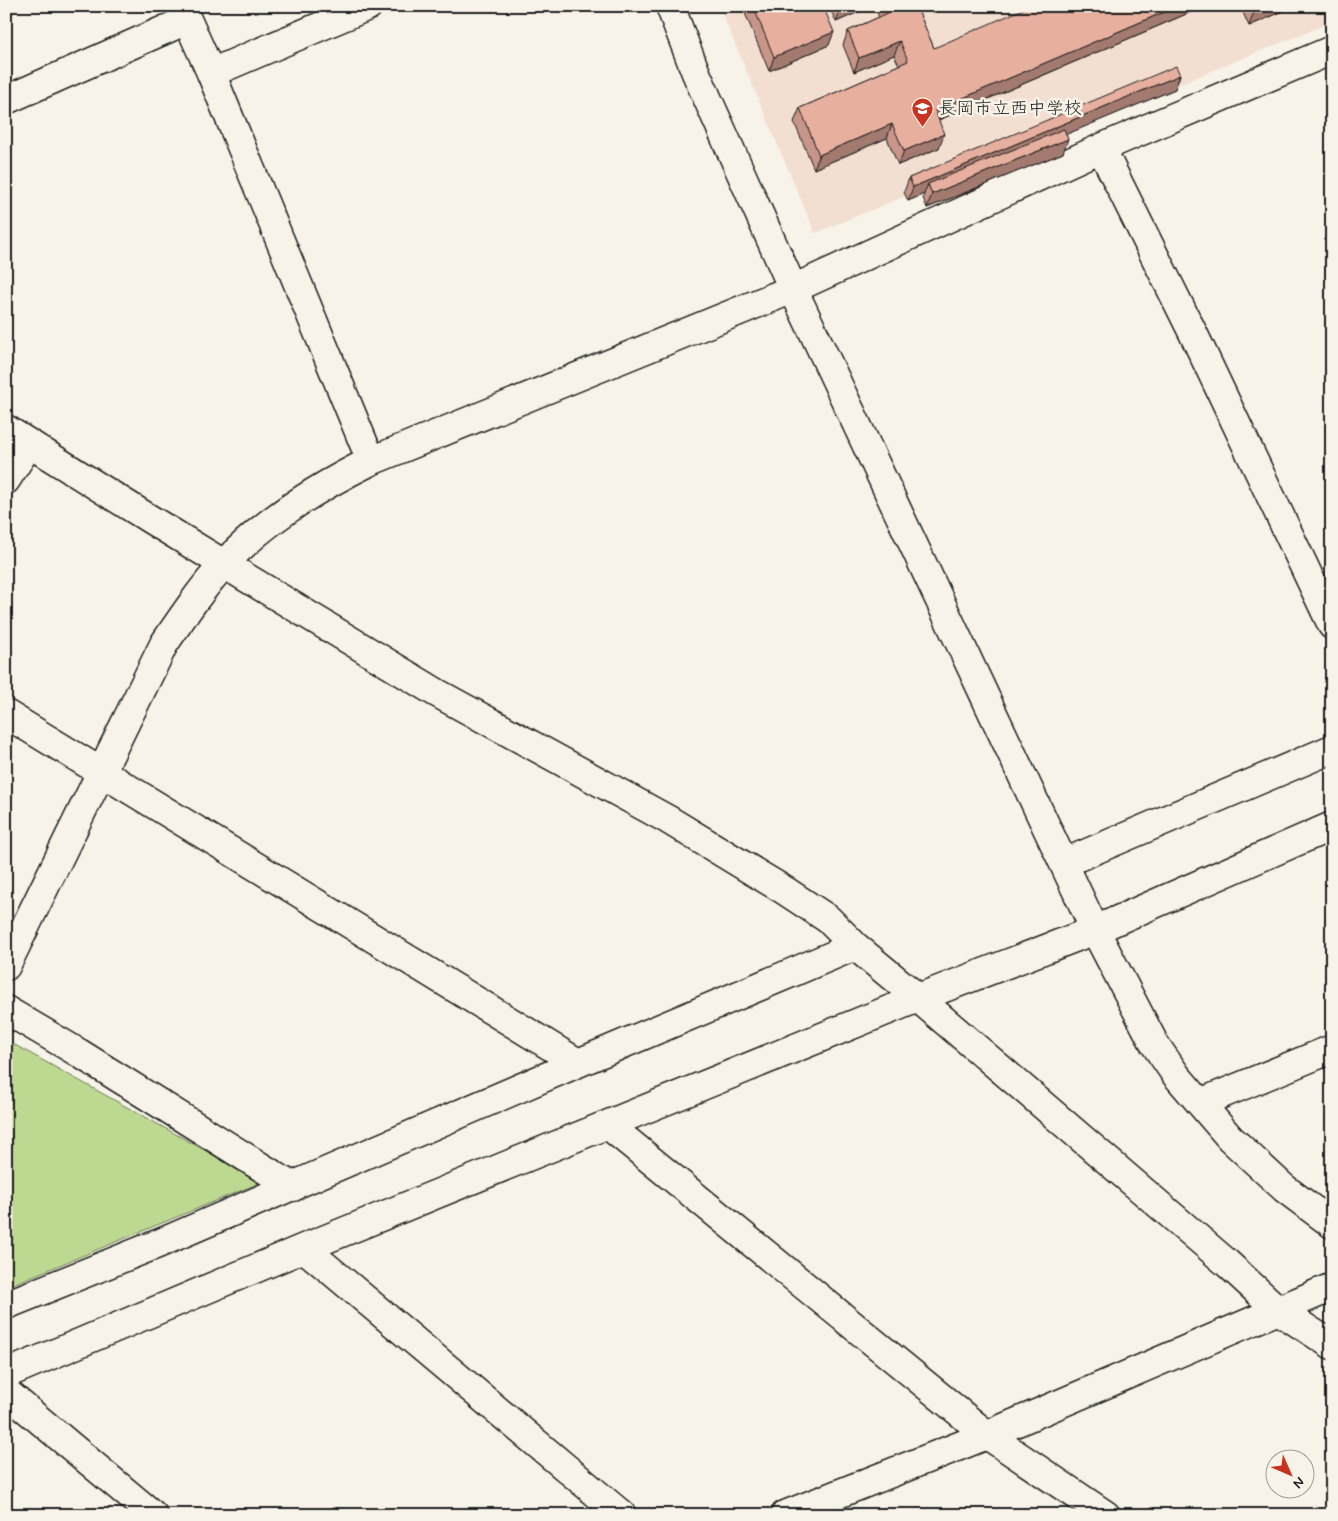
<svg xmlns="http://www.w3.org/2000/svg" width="1338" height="1521" font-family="Mynerve,'Klee One',sans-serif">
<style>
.built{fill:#f2dfd2}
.green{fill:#bdd991;stroke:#6c7a56}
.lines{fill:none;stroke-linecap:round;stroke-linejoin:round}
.minor-casing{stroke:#1c1c1c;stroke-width:31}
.minor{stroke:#f7f3e8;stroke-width:28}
.wall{fill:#c79688;stroke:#1c1c1c}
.shaded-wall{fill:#a27a6f;stroke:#1c1c1c}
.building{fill:#e7af9e;stroke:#1c1c1c}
.labels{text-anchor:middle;stroke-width:5;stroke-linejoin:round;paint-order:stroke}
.poi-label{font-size:18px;fill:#1c1c1c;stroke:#f7f3e8;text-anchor:start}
</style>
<rect width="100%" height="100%" fill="#f7f3e8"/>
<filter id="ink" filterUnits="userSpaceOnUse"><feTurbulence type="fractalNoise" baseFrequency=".02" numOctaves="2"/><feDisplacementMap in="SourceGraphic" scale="10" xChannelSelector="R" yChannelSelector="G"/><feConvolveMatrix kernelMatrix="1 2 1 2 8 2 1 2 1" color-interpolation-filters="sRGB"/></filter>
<g filter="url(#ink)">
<path class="built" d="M719 6H1332V22L815 233Z"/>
<path class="green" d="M6 1045H15L262 1182 6 1287Z"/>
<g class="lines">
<defs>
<path id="minor" d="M181 6 211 73 371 461
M670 6 696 73 793 289 1095 930 1154 1043 1176 1075 1230 1138 1284 1188 1332 1224
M211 73 368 6
M6 100 187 20
M1101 148 1195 337 1332 625
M6 429 153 521 437 693 667 819 784 890 828 919 855 946 918 998 1227 1263 1278 1310 1332 1345
M6 480 29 444
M6 714 578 1063
M1064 863 1332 749
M6 966 164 644C183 616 202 588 224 564 265 520 318 487 371 461L793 289 1101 148 1332 50
M6 1010 79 1053 293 1187
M1200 1103 1332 1049
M608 1125 987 1435 1106 1515
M304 1248 622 1515
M6 1305 160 1243 578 1063 855 946
M6 1374 304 1248 918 998 1095 930 1332 826
M6 1392 153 1515
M785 1515 987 1435 1332 1287"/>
</defs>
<use href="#minor" class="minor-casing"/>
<use href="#minor" class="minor"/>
</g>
<path class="wall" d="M742 6H823L829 45 769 71Z
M829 6H872L836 22Z
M874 6H916L934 48 1205 6 939 120V148L898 165 887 138 814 169 794 122 800 108 899 65 894 55 854 72 843 45 848 31 879 17Z
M1240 6H1295L1249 26Z
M1180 75 1175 89 1066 134 1063 153 927 208 923 198 924 194 908 201 904 192 909 178Z"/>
<path class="shaded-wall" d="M845 6H872L836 22 841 8Z
M1178 6H1205L929 124 935 110Z
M1267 6H1295L1249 26 1254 12Z
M834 32 829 45 769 71 774 57Z
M900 41 894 55 854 72 859 58Z
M1180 75 1175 89 931 191 928 184 924 194 908 201 913 187Z
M892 124 887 138 814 169 819 155Z
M944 134 939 148 898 165 904 151Z
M1068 139 1063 153 927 208 932 194Z"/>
<path class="building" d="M753 6H823L834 32 774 57Z
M885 6H916L934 48 1030 6H1178L935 110 944 134 904 151 892 124 819 155 800 108 908 61 900 41 859 58 848 31 888 13Z
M1251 6H1267L1254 12Z
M1176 66 1180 75 913 187 909 178Z
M1064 129 1068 139 932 194 928 184Z"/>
</g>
<defs>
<symbol id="school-pin" viewBox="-11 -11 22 30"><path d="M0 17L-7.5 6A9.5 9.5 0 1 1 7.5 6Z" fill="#c8321e" stroke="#f7f3e8"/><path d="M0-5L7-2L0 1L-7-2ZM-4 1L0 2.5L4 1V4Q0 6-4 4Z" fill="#fff"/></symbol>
</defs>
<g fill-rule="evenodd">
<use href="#school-pin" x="910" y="96" width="25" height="34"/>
</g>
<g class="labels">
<g class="poi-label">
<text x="938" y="114">長岡市立西中学校</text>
</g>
</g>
<rect width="1338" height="1521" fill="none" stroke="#f7f3e8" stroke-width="25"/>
<rect x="12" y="12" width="1313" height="1496" fill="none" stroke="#1c1c1c" stroke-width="2" filter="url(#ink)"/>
<g transform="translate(1290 1474) rotate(135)"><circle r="24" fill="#f7f3e8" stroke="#9f9d96"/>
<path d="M0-4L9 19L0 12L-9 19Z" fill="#c8321e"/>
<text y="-8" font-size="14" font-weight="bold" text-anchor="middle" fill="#1c1c1c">N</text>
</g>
</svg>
